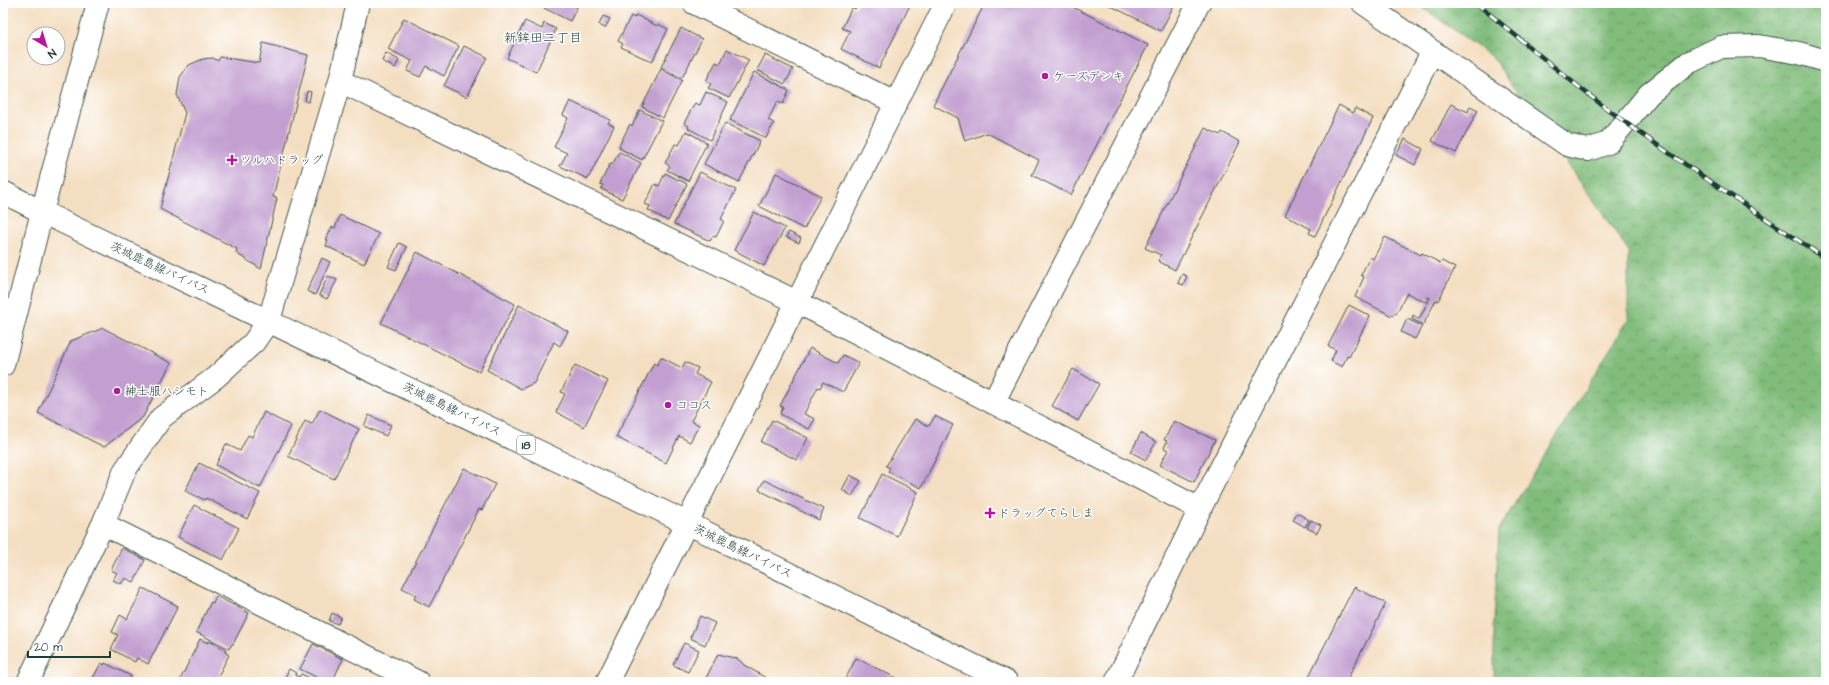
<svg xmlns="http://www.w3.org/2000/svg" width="1829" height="685" font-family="'Architects Daughter','Klee One',sans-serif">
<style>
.forest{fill:url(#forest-crowns);stroke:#507c57}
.building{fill:#c29fd0}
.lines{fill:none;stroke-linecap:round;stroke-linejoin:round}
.minor-casing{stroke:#3f5549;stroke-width:24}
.tertiary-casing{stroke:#3f5549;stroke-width:24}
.secondary-casing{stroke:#3f5549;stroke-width:24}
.primary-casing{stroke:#3f5549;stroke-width:24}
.minor{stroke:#fff;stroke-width:22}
.tertiary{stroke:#fff;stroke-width:22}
.secondary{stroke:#fff;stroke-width:22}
.primary{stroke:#fff;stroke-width:22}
.rail-casing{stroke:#1f3d34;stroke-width:4.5}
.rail{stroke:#fff;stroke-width:3;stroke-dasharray:9;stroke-linecap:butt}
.poi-dot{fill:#b5179e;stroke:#fff;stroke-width:1.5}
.labels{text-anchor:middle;stroke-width:3;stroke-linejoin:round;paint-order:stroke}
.shield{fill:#fff;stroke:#627771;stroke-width:1}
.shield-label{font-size:11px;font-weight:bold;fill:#1f3d34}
.poi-label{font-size:12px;fill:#1f3d34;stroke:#fff;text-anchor:start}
.street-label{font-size:12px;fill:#1f3d34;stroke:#fff}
.neighbourhood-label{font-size:13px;fill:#1f3d34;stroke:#fff}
</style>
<defs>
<pattern id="forest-crowns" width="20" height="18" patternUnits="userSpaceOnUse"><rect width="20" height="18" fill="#80bc7a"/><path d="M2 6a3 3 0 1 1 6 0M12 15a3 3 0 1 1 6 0" fill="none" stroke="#689a65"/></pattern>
</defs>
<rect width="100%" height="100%" fill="#fff"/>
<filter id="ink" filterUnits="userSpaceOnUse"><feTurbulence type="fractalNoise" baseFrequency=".025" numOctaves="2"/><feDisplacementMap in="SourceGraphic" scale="8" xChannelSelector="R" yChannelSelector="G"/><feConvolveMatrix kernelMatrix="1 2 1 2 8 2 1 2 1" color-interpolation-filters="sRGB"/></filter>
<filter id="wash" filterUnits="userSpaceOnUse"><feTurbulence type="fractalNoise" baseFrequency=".012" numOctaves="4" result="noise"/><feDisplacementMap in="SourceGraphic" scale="16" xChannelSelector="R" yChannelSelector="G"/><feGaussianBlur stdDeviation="0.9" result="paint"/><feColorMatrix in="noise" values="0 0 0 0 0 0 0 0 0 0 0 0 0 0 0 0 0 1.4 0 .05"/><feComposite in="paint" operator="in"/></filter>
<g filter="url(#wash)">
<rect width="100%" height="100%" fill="#f4dec1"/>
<path class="forest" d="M1416 3H1826V682H1494V621L1499 529 1628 320V250L1492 57Z"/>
<g id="blocks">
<path class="building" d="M546 3H579L570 21 544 8Z
M858 3H911L879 68 841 49 850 31 842 28 852 7 855 9Z
M985 3H1065L1148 45 1071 195 1032 175 1039 160 987 133 965 141 958 118 933 105Z
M1105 3H1175L1161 31Z
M636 15 657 26 658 24 668 29 652 62 621 47 623 44 618 41 631 16 634 18Z
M603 16 610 19 605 28 599 25Z
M404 18 459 46 444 76 426 66 420 77 407 71 412 61 388 49Z
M525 21 542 29 544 23 556 29 536 72 507 58Z
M681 28 702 39 682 78 661 67Z
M263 43 308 55 273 197 277 198 261 269 236 253 237 249 160 209 185 113 177 95 180 77 189 65 203 59 213 58 218 61 220 57 259 63Z
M464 46 487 57 467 97 444 86Z
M727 49 749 60 729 98 708 88 711 84 706 81 716 62 720 64Z
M386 53 399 60 395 68 382 61Z
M765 55 793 69 785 84 757 70Z
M661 69 682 80 663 118 642 107Z
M754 72 789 90 783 104 777 102 768 120 774 123 766 138 730 120Z
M307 91 311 92 309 102 305 101Z
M706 92 728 102 710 140 688 128 689 126 684 123 695 103 700 105Z
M570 101 610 120 608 123 614 126 588 179 560 166 567 153 554 147 568 118 563 115Z
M1451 104 1468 112 1470 106 1478 110 1456 153 1432 141Z
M1339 105 1353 113 1355 108 1373 118 1315 236 1309 233 1311 229 1285 215Z
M640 110 662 121 642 160 621 149 619 146 630 124 632 126Z
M725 123 760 141 739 182 704 164Z
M1205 128 1220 135 1222 132 1240 142 1175 270 1158 261 1161 255 1145 248Z
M686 131 707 143 688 181 667 170 670 166 665 163 675 144 679 145Z
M1405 139 1423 149 1415 165 1396 155Z
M619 152 641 163 622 199 601 189 603 185 600 184 610 164 612 165Z
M700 172 736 190 721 219 724 221 716 237 713 236 710 241 674 224Z
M665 173 687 184 668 221 648 210 650 206 645 204 655 184 659 186Z
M776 173 821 196 804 229 759 206Z
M754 212 785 228 764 266 734 250Z
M340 215 379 234 364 264 326 246 328 240H326L332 227 335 228Z
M789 232 801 238 799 243 786 237Z
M1385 237 1421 255 1422 253 1440 263 1442 261 1455 268 1438 301 1436 300 1423 325 1412 319 1413 315 1419 319 1430 298 1428 297 1425 302 1407 293 1396 314 1394 313 1392 316 1355 297 1364 277 1361 275 1370 257 1373 259Z
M399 243 407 247 396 270 388 267Z
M417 252 515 304 479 372 381 323Z
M322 258 330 262 315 295 307 291Z
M1182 274 1187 276 1183 285 1178 283Z
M328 276 337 280 327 299 319 295Z
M519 305 568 331 560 346 554 342 534 383 521 389 487 370Z
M1349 305 1370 316 1349 357 1347 356 1342 367 1331 361 1336 350 1328 346Z
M1407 319 1422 326 1415 339 1401 332Z
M103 328 171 363 143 417 104 447 38 413 71 341Z
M810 348 838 363 843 355 859 363 843 392 823 382 820 388 818 387 804 414 815 419 809 429 780 414 783 407 780 406Z
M661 357 682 368 685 362 698 368 695 374 711 382 691 421 699 425 690 442 679 436 666 463 616 437 654 363 657 365Z
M575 365 608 381 584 427 556 412 565 394 561 392Z
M1073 369 1099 384 1078 421 1052 406Z
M320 409 359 429 334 479 288 456 305 421 312 424Z
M264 412 291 426 260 488 216 465 226 444 240 451 248 435 252 437Z
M369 415 391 425 386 436 364 426Z
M935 416 953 425 921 488 888 471 890 468 886 466 915 419 929 426Z
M772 420 808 438 797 460 761 442Z
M1174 421 1215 440 1194 482 1160 465 1168 450 1164 448 1167 441 1164 440Z
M1141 433 1156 442 1146 460 1131 452Z
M199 463 260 493 247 519 206 498 205 500 185 491Z
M464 468 495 484 482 510 479 509 429 607 414 599 416 595 402 588Z
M882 474 918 492 897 536 860 518Z
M850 475 861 481 852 496 842 490Z
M764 480 824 509 819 520 759 490Z
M194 505 239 528 223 560 178 537Z
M1297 513 1309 520 1305 527 1293 520Z
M1311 520 1321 525 1317 533 1307 528Z
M122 548 145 560 134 582 125 578 121 584 113 580 117 573 111 570Z
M1354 587 1386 603 1346 682H1306Z
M143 588 178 606 148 664 137 658 135 662 111 649 118 635 112 632 120 615 127 619Z
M216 596 249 613 233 644H232L229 649 196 632 211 602 213 603Z
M332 613 341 617 338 624 329 621Z
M700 616 715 623 705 645 690 638Z
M200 639 208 643 209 641 226 650 225 652 229 655 215 682H179Z
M684 643 699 650 688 672 673 665Z
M313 644 343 659 332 682H326L300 669Z
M718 654 738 659 744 665 766 678 764 682H704Z
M856 658 898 679 896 682H839L840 679 844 682Z
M101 663 104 665 105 663 131 676 128 682H91Z
M289 669 296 673 295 675 299 677 301 674 312 679 310 682H283Z"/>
</g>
</g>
<g filter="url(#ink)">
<use href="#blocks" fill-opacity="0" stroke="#3f5549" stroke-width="1"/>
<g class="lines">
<defs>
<path id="minor" d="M694 3 896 103
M1363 3 1567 145 1588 150 1608 143 1649 94 1688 63 1721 47 1759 46 1799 53 1826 61
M340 81 797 302 1200 509
M993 403 1199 3
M103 524 418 682
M28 682 103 524 125 470 161 418 216 377 254 342 269 320 340 81 358 3
M607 682 687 523
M1116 682 1200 509 1432 52"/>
<path id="tertiary" d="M42 212 98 3
M687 523 946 3"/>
<path id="secondary" d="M3 365 42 212"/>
<path id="primary" d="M3 192 42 212 687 523 1007 682"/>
</defs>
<use href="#minor" class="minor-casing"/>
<use href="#tertiary" class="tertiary-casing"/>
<use href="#secondary" class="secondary-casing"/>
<use href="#primary" class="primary-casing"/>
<use href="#minor" class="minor"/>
<use href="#tertiary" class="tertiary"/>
<use href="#secondary" class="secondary"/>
<use href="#primary" class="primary"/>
<defs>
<path id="rail" d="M1476 3C1519 38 1561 74 1606 108 1677 161 1752 209 1826 259"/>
</defs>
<use href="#rail" class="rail-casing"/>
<use href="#rail" class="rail"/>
</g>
</g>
<g class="poi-dot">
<circle cx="1045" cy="76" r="4"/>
<path d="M230 154h4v4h4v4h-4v4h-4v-4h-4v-4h4z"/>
<circle cx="117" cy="391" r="4"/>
<circle cx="668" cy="405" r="4"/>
<path d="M988 507h4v4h4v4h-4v4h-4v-4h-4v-4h4z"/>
</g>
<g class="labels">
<rect class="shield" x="517" y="436" width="18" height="18" rx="3"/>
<g class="shield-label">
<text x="526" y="449">18</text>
</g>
<g class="poi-label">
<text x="1053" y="80">ケーズデンキ</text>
<text x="240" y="164">ツルハドラッグ</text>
<text x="125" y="395">紳士服ハシモト</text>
<text x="676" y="409">ココス</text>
<text x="998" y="517">ドラッグてらしま</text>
</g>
<g class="street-label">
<text transform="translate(160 268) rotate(25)" y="4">茨城鹿島線バイパス</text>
<text transform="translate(452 409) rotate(26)" y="4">茨城鹿島線バイパス</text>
<text transform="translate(743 551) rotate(26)" y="4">茨城鹿島線バイパス</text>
</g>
<g class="neighbourhood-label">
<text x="543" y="42">新鉾田二丁目</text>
</g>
</g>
<rect width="1829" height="685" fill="none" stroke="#fff" stroke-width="16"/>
<g transform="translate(46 46) rotate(142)"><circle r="19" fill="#ffffff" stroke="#a5b1ae"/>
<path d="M0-3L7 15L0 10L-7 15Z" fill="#b5179e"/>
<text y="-6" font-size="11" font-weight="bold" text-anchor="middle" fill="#1f3d34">N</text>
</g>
<path d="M28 651v6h82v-6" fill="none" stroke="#1f3d34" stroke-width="2"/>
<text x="34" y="651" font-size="12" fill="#1f3d34" stroke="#ffffff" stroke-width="3" paint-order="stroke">20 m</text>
</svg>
